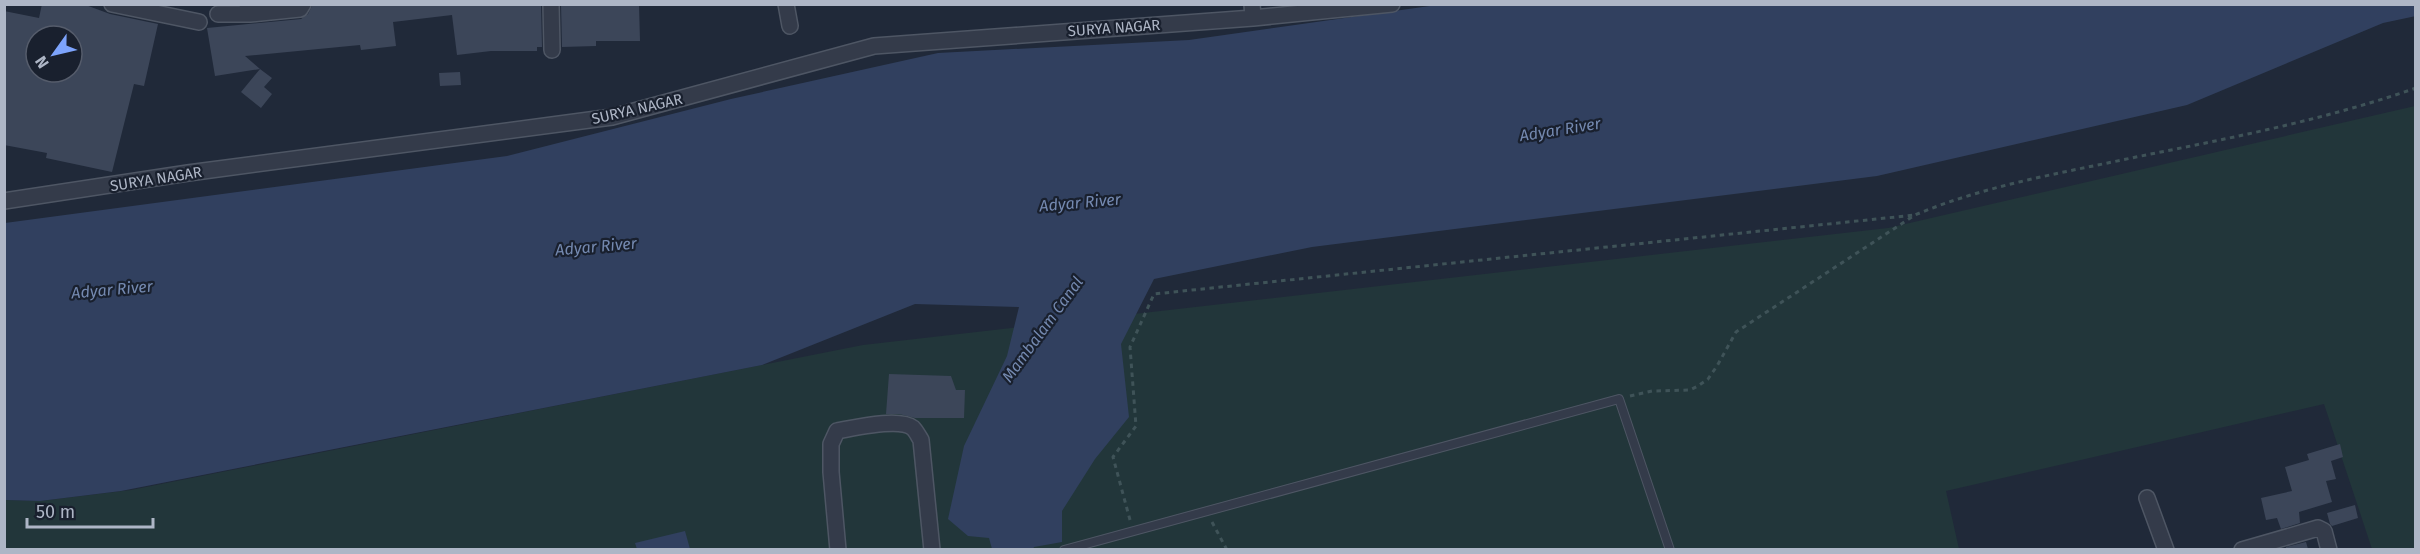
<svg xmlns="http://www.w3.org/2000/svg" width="2420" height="554" font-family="'Fira Sans',sans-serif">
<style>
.green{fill:#22363a}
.water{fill:#31405f}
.building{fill:#3c4659;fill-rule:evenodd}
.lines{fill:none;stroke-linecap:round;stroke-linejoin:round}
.service-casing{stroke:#4e5664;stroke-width:10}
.minor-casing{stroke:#4e5664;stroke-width:18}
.path{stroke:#3f5358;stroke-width:3;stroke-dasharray:4.5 4.5;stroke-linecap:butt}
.service{stroke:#343b4a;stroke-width:8}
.minor{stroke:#343b4a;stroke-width:15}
.labels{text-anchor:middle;stroke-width:4.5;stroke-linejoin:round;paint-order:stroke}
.street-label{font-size:15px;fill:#aeb6c6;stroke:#19202e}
.water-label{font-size:16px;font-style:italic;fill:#7489b0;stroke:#19202e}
</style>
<rect width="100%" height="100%" fill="#202939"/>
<path class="green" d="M2415 106V549H2372L2324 404 1946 491 1959 549 5 550V500L40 501 131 490 863 345 1888 228Z"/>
<path class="water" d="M1444 4H2415L2416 16 2383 23 2187 105 1877 176 1312 247 1154 279 1121 344 1129 417 1095 459 1062 511V542L1034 547 1033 549H992L989 538 968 536 948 519 964 446 1007 356 1019 307 915 304 762 365 121 491 40 501 5 500V223L507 156 731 99 938 53 1189 40Z
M685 531 690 549H637L635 543Z"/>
<path class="building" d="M42 4H83L110 14 158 24 144 86 134 84 112 172 46 158 47 153 4 145V11L39 18ZM36 36H72V72H36Z
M313 4H541L542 47H537V51H491L457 55 452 15 393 22 396 46 361 50 360 45 245 56 260 69 215 76 207 28 301 19 308 14Z
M561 4H639L640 41H596V46L562 47Z
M260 69 272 78 264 87 272 94 261 108 241 92Z
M460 72 461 85 440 86 439 73Z
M889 374 951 376 956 390H965L964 418H915L899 414H886Z
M2340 444 2343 457 2331 461 2336 479 2326 481 2332 502 2299 512 2300 523 2281 529 2277 518 2266 520 2261 498 2292 491 2285 467 2309 460 2307 454Z
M2355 505 2358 518 2332 526 2330 524 2327 513Z
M2306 542 2308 549H2286V547Z"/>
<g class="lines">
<defs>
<path id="service" d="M1064 550 1619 399 1670 550"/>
<path id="minor" d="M112 4 199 22
M247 4 250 14 300 9 303 4
M551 4 552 50
M786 4 790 26
M218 14H250
M1253 18 1392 4
M4 201 188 173 612 117 874 46 1253 18 1252 4
M2147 498 2166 550
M838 550 831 472V444L837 431C854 428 899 417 913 428 916 431 919 437 921 440L932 550
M2242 550 2318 528 2324 531 2329 550"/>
</defs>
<use href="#service" class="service-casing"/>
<use href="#minor" class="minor-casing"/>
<path class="path" d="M1630 396 1652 391 1690 390 1698 386 1708 379 1717 366 1736 332 1915 215C1986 185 2062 173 2136 157 2231 138 2324 120 2416 88
M1130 520 1113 457 1136 426 1130 347 1154 294 1915 215
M1212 522 1227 550"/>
<use href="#service" class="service"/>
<use href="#minor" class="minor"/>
</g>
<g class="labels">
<g class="street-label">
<text transform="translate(1114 28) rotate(-4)" y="5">SURYA NAGAR</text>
<text transform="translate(637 109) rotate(-13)" y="5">SURYA NAGAR</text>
<text transform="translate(156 179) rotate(-9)" y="5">SURYA NAGAR</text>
</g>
<g class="water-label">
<text transform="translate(1560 129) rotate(-9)" y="6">Adyar River</text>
<text transform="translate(1080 202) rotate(-5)" y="6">Adyar River</text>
<text transform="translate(596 246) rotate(-5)" y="6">Adyar River</text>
<text transform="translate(112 289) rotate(-5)" y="6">Adyar River</text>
<text transform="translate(1042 329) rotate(-54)" y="6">Mambalam Canal</text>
</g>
</g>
<rect width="2420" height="554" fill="none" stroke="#aeb6c6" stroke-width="12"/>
<g transform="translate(54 54) rotate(236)"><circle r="28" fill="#19202e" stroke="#555c6b" stroke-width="1.5"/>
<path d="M0-4.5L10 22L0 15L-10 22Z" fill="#7da4fc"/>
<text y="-9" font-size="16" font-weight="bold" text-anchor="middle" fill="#aeb6c6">N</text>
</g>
<path d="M27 518v9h126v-9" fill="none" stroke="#aeb6c6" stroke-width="3"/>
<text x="36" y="518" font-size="18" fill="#aeb6c6" stroke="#19202e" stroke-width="4.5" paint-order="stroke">50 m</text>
</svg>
